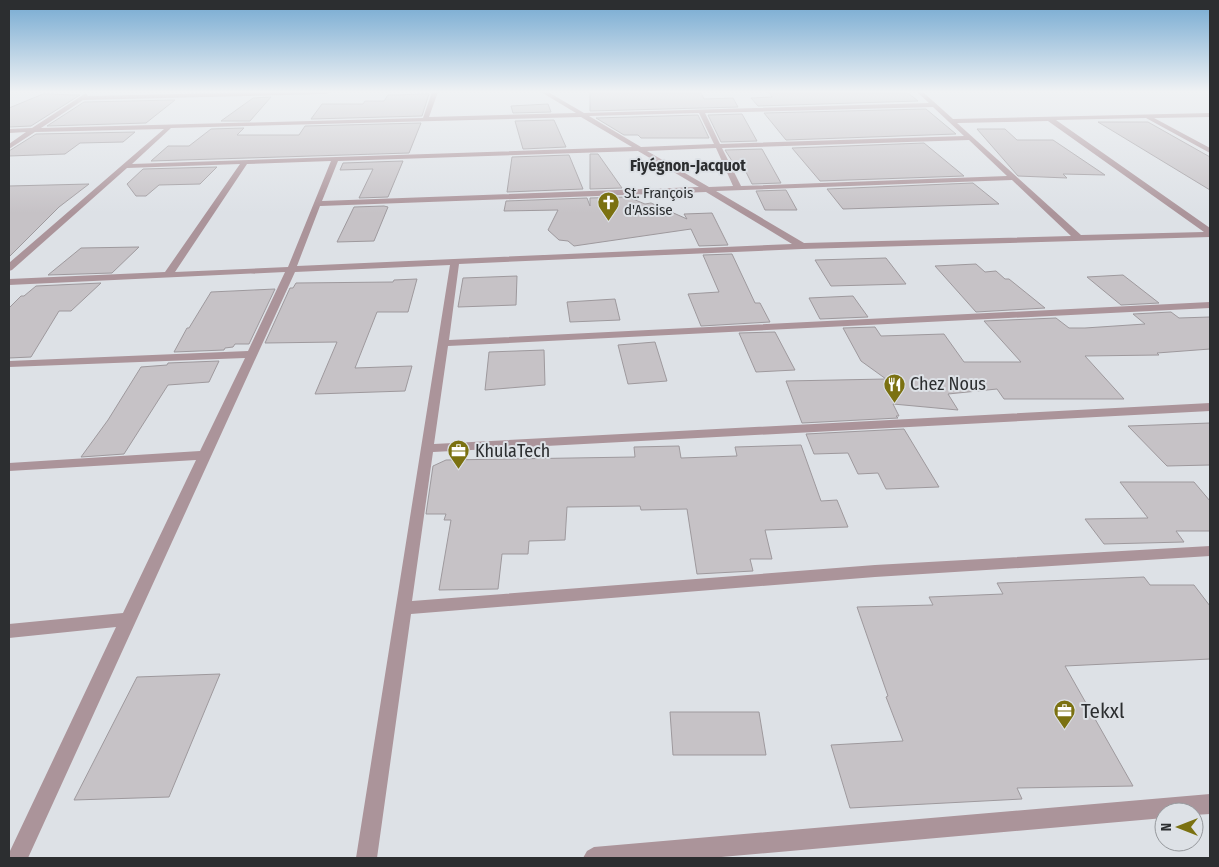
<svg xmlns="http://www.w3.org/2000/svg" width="1219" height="867" font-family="'Fira Sans Condensed',sans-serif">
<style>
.building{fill:#c6c2c6;stroke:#9e999d}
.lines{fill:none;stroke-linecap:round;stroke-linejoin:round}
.street{fill:#ab949a;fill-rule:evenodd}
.labels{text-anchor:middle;stroke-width:4;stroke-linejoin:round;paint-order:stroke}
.far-poi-label{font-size:15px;fill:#2c2e30;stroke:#dde1e6;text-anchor:start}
.far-neighbourhood-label{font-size:16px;font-weight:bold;fill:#2c2e30;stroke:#dde1e6}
.poi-label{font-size:18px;fill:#2c2e30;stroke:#dde1e6;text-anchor:start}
.near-poi-label{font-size:21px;fill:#2c2e30;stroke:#dde1e6;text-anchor:start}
</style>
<rect width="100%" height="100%" fill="#dde1e6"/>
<path class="building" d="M590 92 701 93 704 99 733 98 738 107 590 111Z
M769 92 908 93 918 101 758 106 751 98 772 97Z
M43 94 80 95 31 126 9 127V108Z
M429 94 422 116 311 119 322 104H363L365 101H384L388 95Z
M271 97 250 121H221L253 98Z
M175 100 146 123 47 126 84 102Z
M548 104 551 112 513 113 511 106Z
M926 109 956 134 786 140 764 113Z
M742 114 757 141 721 142 708 115Z
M698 115 709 138H641L638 135H624L596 118Z
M554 120 566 147 523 149 515 121Z
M1098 122H1148L1210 157V190Z
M421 123 409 153 151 161 168 146H189L211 129 244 128 237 135H299L305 126Z
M977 129H1005L1017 140H1053L1105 175 1063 174 1067 178 1018 176Z
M135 132 123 142 80 143 65 154 9 156V151L36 134Z
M924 143 964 176 820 181 792 148Z
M762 149 781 183 752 184 742 164H734L725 150Z
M590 154H598L622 188 590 189Z
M569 155 583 189 507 192 512 157Z
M403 161 388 197 359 198 373 169 340 170 343 163Z
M217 167 200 184 159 185 146 196H136L127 184 143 169Z
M973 183 999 204 843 209 827 189Z
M89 184 59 207 9 257V186Z
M786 190 797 210H765L756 191Z
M628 197 645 204 651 203 687 219 684 214 712 213 728 245 699 246 691 229 574 246 568 241 559 240 548 230 558 210 504 211 506 201 587 198 590 206V198Z
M384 206 388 207 374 241 337 242 354 207Z
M139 247 112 273 48 275 81 248Z
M732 254 755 303H760L770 322 701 326 688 294 719 292 703 255Z
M886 258 906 284 831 286 815 260Z
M976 264 985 272 996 271 1005 279H1009L1045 308 976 312 935 266Z
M1123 275 1159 303 1121 305 1087 277Z
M517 276 516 305 458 307 463 278Z
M417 279 408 312H377L355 368 412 366 405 391 315 394 337 342 265 343 290 288H293L296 283 393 282 394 280Z
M101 283 71 311H59L31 357 9 358V308L21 296H24L36 286Z
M275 289 249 344H235L233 347 225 348 224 350 174 352 187 328H189L211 292Z
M853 296 868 317 820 319 809 298Z
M615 299 620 320 570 322 567 302Z
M1171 312 1179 318 1210 317V349L1157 353 1159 355 1085 356 1124 399H1004L997 389 948 394 958 410 893 404 899 416H896L898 418 802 423 786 381 886 379 861 361 843 328 875 327 881 336 944 334 964 362H1021L984 321 1056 318 1069 328H1085L1145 324 1133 314Z
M775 332 795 370 756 372 739 333Z
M655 342 667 381 628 384 618 345Z
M544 350 545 385 485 390 489 352Z
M219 361 209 382 168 385 124 454 81 457 108 420 141 367 167 365 168 363Z
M1210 423V465L1167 466 1128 426Z
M904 429 939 487 886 489 878 473 858 474 848 453 814 454 806 434Z
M801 445 821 501 837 500 848 527 765 530 772 559H750L753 571 697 574 687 509 641 510 640 506 567 507 565 540 529 541 528 554H502L498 589 439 590 451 520H444L446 514H426L433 466 446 460 635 457 634 447 679 446 681 458 737 456 735 447Z
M1120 482H1194L1210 501V531H1176L1184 542 1104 544 1085 519 1148 518Z
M1144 577 1150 585H1194L1210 606V659L1065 666 1133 786 1017 788 1022 799 850 808 831 745 903 741 886 697 888 696 857 607 933 605 929 597 1003 594 997 583Z
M220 674 169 797 74 800 137 677Z
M670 712H759L766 755H673Z"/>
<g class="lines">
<path class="street" d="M263 92H330L327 94 83 100 41 128 423 118 432 92H438L429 117 576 113 541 92H548L584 113 929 103 917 92H923L953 119 1210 113V117L1154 118 1210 148V153L1146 118 1056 120 1210 228V237L802 249 459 264 449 340 1210 302V308L448 346 434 444 1210 403V411L433 452 412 601 875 565 1210 546V556L875 577 411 614 377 858H356L450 265 295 272 28 858H9L10 851 116 627 9 638V624L123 613 196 460 9 471V463L200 451 245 358 9 367V361L248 351 285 272 9 285V279L165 272 240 164 127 168 12 270 9 271V263L164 129 35 132 9 149V144L26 132 9 133V129L32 128 86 93 88 96ZM933 107 964 136 720 144 705 113ZM699 113 714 144 641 147 589 116ZM581 117 632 147 132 164 171 128ZM1048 121 1204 232 1081 235 957 123ZM969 140 1007 176 741 186 722 148ZM716 148 733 186 709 187 647 151ZM638 151 699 187 322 201 338 161ZM331 161 288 267 175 272 247 164ZM1012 180 1071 236 804 243 716 191ZM706 192 792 244 297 266 320 206Z
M1210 794V814L1194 815V812H1164V818L710 858H583L587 851 594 847Z"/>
</g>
<linearGradient id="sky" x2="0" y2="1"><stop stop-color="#74a9d1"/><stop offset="0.43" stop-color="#f0f2f4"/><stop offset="1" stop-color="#f0f2f4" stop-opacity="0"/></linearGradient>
<rect width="1219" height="213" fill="url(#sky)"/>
<defs>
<symbol id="church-pin" viewBox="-11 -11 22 30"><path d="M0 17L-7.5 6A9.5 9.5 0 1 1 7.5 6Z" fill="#7b7111" stroke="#dde1e6"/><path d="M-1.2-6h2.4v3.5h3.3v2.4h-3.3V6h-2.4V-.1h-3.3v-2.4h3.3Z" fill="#fff"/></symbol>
<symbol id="restaurant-pin" viewBox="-11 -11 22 30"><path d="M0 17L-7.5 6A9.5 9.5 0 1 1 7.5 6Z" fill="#7b7111" stroke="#dde1e6"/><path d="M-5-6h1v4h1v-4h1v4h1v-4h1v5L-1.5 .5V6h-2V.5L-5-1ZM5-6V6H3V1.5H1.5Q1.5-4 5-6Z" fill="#fff"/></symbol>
<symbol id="office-pin" viewBox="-11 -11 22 30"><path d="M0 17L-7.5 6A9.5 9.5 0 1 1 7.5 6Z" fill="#7b7111" stroke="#dde1e6"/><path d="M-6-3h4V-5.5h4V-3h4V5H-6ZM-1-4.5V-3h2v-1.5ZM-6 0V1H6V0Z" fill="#fff"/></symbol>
</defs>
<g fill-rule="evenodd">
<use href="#church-pin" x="596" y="190" width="25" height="34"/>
<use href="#restaurant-pin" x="882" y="372" width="25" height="34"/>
<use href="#office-pin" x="446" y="438" width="25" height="34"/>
<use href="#office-pin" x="1052" y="698" width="25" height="34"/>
</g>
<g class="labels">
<g class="far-poi-label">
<text x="624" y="198">St. François<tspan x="624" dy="17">d'Assise</tspan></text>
</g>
<g class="far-neighbourhood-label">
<text x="688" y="171">Fiyégnon-Jacquot</text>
</g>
<g class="poi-label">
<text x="910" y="390">Chez Nous</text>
<text x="475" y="457">KhulaTech</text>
</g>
<g class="near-poi-label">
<text x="1081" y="718">Tekxl</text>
</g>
</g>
<rect width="1219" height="867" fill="none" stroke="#2c2e30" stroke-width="20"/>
<g transform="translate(1179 827) rotate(270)"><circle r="24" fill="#dde1e6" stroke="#96999d"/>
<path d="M0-4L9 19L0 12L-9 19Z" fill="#7b7111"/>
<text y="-8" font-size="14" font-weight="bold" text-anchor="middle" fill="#2c2e30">N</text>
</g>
</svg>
